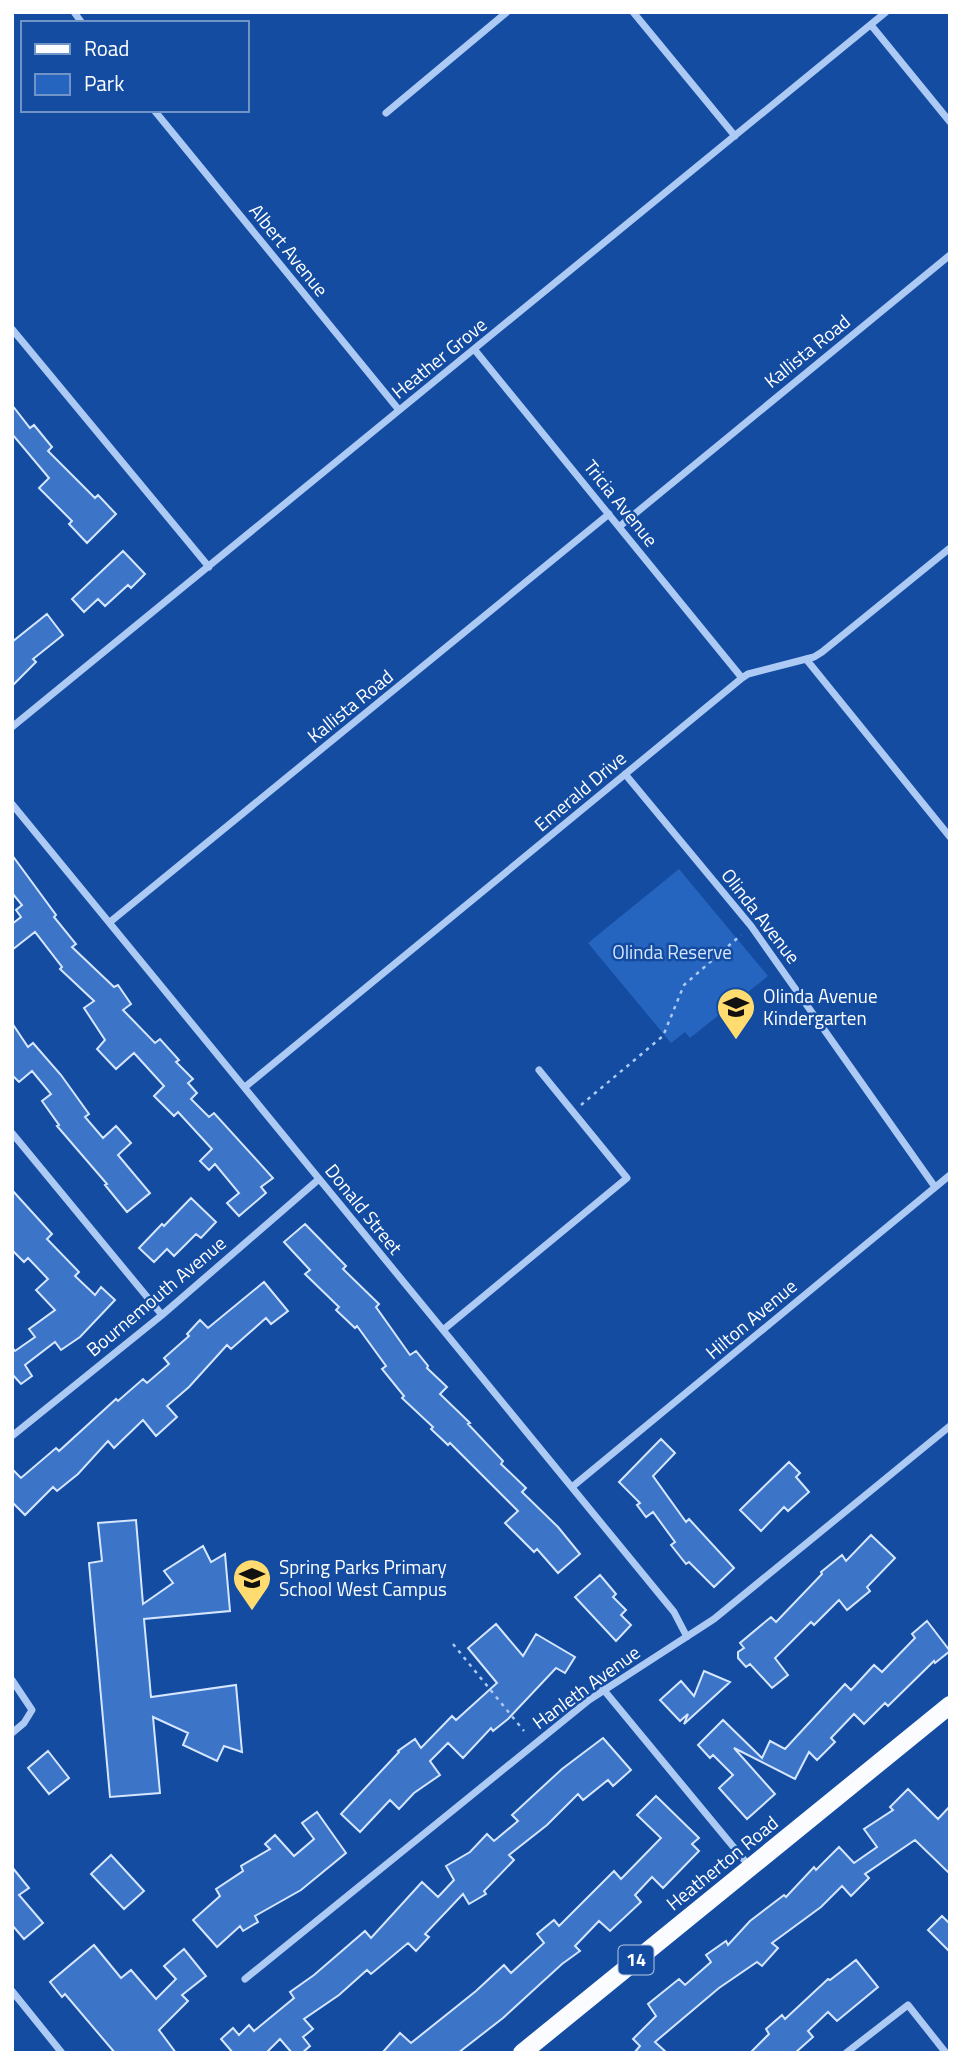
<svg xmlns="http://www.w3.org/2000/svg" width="962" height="2065" font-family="'Titillium Web',sans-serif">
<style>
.green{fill:#2665bf}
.building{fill:#3c75c8;stroke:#d5e6fe;stroke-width:2}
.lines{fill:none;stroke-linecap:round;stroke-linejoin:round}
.path{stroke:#adcaf5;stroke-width:2.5;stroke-dasharray:3.5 5;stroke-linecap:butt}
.minor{stroke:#adcaf5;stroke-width:7}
.primary{stroke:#fafcff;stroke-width:18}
.labels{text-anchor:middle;stroke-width:5;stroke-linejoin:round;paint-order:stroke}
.shield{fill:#134ca1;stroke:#b8c9e3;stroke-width:2}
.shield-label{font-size:18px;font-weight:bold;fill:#fff}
.street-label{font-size:19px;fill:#fff;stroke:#134ca1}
.park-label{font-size:19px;fill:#d5e6fe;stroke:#134ca1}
.poi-label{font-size:19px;fill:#fff;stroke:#134ca1;text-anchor:start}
</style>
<rect width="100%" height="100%" fill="#134ca1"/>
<path class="green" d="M679 869 768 976 690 1038 685 1032 671 1043 588 943Z"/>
<path class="building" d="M12 405 30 428 34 425 52 447 48 451 95 498 98 495 116 514 87 543 69 524 72 521 39 488 49 478 12 434Z
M123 551 145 574 131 588 128 585 105 606 98 599 84 612 72 599Z
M47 614 63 635 33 659 36 662 12 686V642Z
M12 855 56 915 54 917 76 944 72 947 114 987 118 985 131 1004 123 1010 155 1043 160 1039 179 1060 176 1062 193 1079 188 1083 197 1093 191 1099 209 1117 214 1113 273 1178 261 1187 266 1193 239 1216 227 1203 239 1193 215 1164 209 1170 200 1161 212 1149 178 1112 174 1116 154 1096 164 1086 134 1053 116 1069 97 1049 105 1040 84 1008 94 1001 60 969 62 967 35 932 12 950V924L21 917 16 910 22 905 12 893Z
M12 1023 28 1047 33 1043 61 1075 89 1114 85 1117 103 1138 116 1126 131 1143 118 1155 150 1193 127 1212 105 1185 107 1184 57 1126 59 1125 42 1101 51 1094 32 1071 19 1082 12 1075Z
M12 1190 52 1234 47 1239 79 1272 75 1276 95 1295 101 1287 115 1300 80 1337 61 1350 55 1342 25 1365 32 1376 21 1384 12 1374V1347L15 1351 35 1337 29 1329 55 1310 36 1290 48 1279 28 1258 24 1262 12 1250Z
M191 1198 216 1222 201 1238 196 1234 174 1256 167 1249 154 1262 139 1248 162 1224 164 1226Z
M305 1224 346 1266 343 1269 379 1304 376 1307 410 1355 416 1351 428 1366 427 1368 447 1387 440 1394 470 1423 468 1424 503 1461 501 1464 526 1488 522 1492 558 1527 580 1554 558 1573 537 1549 534 1552 505 1523 518 1511 450 1443 448 1445 431 1429 433 1427 402 1398 404 1396 382 1369 386 1366 357 1326 355 1328 336 1310 339 1307 305 1274 310 1270 284 1242Z
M264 1282 288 1311 271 1324 266 1318 231 1349 227 1345 189 1387 167 1406 177 1417 156 1436 143 1420 114 1448 108 1441 78 1474 57 1491 53 1487 25 1515 12 1502V1469L21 1478 56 1448 59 1451 116 1399 118 1401 143 1379 147 1383 169 1364 164 1358 189 1336 187 1334 200 1320 208 1328Z
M661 1439 675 1453 653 1476 686 1522 689 1519 734 1568 714 1587 689 1562 686 1564 671 1545 675 1542 653 1512 646 1517 637 1505 640 1503 619 1482Z
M789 1462 800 1473 796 1477 809 1492 788 1511 784 1507 761 1531 740 1510Z
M136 1520 143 1604 173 1583 164 1571 203 1546 211 1562 225 1554 230 1611 144 1619 151 1697 236 1685 242 1752 224 1746 217 1761 183 1745 188 1733 153 1717 160 1793 110 1797 89 1563 102 1561 98 1523Z
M871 1535 895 1558 867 1587 870 1591 847 1610 839 1600 814 1625 811 1622 775 1658 788 1675 772 1688 750 1664 746 1667 738 1658V1652L744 1648 740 1643 771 1617 776 1622 822 1574 821 1572 842 1555 846 1561Z
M600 1575 616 1594 613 1597 626 1610 621 1615 631 1625 616 1641 575 1597Z
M927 1621 950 1651 935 1663 934 1661 888 1706 885 1703 864 1724 854 1714 831 1738 835 1742 817 1760 809 1752 795 1779 734 1748 775 1794 747 1819 719 1788 733 1775 713 1755 710 1758 698 1745 723 1720 762 1758 770 1741 785 1749 845 1684 851 1690 874 1665 882 1672 915 1638 912 1634Z
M496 1624 523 1656 536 1634 575 1657 565 1673 556 1668 508 1719 493 1731 491 1728 463 1758 448 1743 430 1761 440 1775 414 1793 399 1809 390 1800 360 1832 341 1814 399 1752 398 1751 415 1739 421 1748 452 1716 456 1720 497 1683 468 1648Z
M704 1671 730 1682 684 1724 688 1714 680 1721 660 1700 681 1681 694 1696Z
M603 1738 631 1770 613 1786 608 1780 583 1800 578 1794 547 1825 509 1855 514 1860 484 1891 486 1894 469 1904 463 1894 425 1934 429 1937 416 1951 408 1943 371 1974 367 1970 339 1995 304 2019 313 2029 303 2037 310 2046 302 2053H292L280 2039 266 2053H233L221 2039 233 2028 239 2035 249 2025 254 2031 294 1998 290 1992 314 1975 365 1931 371 1938 422 1882 438 1897 454 1880 446 1866 470 1852 487 1834 494 1841 518 1821 512 1815 562 1769Z
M48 1751 69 1778 49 1794 28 1768Z
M908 1789 938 1819 950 1806V1874L915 1840 865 1874 869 1878 851 1896 842 1886 821 1907 772 1943 778 1948 762 1966 757 1962 719 1988 655 2042 667 2053H634L640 2046 633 2039 656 2016 648 2004 679 1979 685 1985 711 1962 706 1955 726 1941 728 1945 750 1921 784 1895 786 1897 814 1867 816 1870 839 1847 854 1863 877 1847 864 1829 893 1810 890 1807Z
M656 1796 699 1838 692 1844 699 1851 663 1888 652 1877 635 1895 641 1902 610 1931 599 1921 575 1946 580 1951 562 1964 503 2018 458 2053H382L400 2033 411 2043 476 1991 504 1965 511 1973 544 1943 537 1934 554 1920 559 1926 614 1871 621 1879 661 1838 637 1815Z
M317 1812 346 1853 301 1890 255 1916 258 1922 243 1931 240 1926 217 1947 193 1920 220 1896 216 1889 243 1871 241 1866 270 1849 265 1844 275 1835 294 1856 314 1839 302 1823Z
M111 1855 144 1891 124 1909 91 1874Z
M12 1867 29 1888 19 1895 43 1923 24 1939 12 1925Z
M942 1916 950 1924V1952L928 1930Z
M94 1945 121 1978 131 1970 156 1999 176 1979 164 1966 184 1949 206 1976 182 1995 188 2001 159 2030 176 2053H115L65 1994 62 1997 50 1982Z
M856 1960 878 1987 837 2021 828 2012 808 2031 813 2037 795 2053H750L769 2034 766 2029 782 2015 785 2019 828 1979 830 1980Z"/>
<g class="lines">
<path class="path" d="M581 1105 663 1036 684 985 741 935
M453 1644 524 1731"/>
<path class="minor" d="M74 12 82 23
M633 12 735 136
M871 25 950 122
M154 110 399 410
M386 113 507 12
M12 329 209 567
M474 349 742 678
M620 526 950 255
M806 659 950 837
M12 727 886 12
M625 774 751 926 935 1187
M12 804 674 1612 687 1637
M110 922 609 514
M245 1087 742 678 748 674 814 657 822 652 950 548
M12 1133 162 1315
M443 1330 627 1178 539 1070
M12 1436 162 1315 319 1179
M572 1487 950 1175
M12 1680 32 1710 24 1723 12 1733
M603 1689 750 1867
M245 1979 589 1700 714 1619 950 1426
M12 1991 62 2053
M846 2053 908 2005 946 2053"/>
<path class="primary" d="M522 2053 950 1705"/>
</g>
<defs>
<symbol id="school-pin" viewBox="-11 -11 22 30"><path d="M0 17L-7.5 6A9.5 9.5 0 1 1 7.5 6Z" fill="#ffdb70" stroke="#134ca1"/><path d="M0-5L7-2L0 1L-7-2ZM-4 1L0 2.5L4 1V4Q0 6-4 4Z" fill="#111"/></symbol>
</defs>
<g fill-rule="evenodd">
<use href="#school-pin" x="714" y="985" width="44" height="60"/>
<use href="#school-pin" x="230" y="1556" width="44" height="60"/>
</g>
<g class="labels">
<rect class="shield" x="618.5" y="1945.5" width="35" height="29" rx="5"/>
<g class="shield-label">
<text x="636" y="1966">14</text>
</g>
<g class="street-label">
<text transform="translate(289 250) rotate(51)" y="7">Albert Avenue</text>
<text transform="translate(807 351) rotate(-39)" y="7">Kallista Road</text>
<text transform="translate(439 358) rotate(-39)" y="7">Heather Grove</text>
<text transform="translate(621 503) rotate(51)" y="7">Tricia Avenue</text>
<text transform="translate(350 706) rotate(-39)" y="7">Kallista Road</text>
<text transform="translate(580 791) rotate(-40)" y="7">Emerald Drive</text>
<text transform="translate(761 916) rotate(52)" y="7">Olinda Avenue</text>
<text transform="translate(364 1209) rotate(51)" y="7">Donald Street</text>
<text transform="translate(156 1296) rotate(-40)" y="7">Bournemouth Avenue</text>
<text transform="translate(751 1319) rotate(-40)" y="7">Hilton Avenue</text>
<text transform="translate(586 1687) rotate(-36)" y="7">Hanleth Avenue</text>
<text transform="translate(722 1863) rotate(-39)" y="7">Heatherton Road</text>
</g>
<g class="park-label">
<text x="672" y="959">Olinda Reserve</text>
</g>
<g class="poi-label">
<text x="763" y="1003">Olinda Avenue<tspan x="763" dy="22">Kindergarten</tspan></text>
<text x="279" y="1574">Spring Parks Primary<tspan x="279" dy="22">School West Campus</tspan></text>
</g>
</g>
<rect width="962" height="2065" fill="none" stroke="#ffffff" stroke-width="28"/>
<rect x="21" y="21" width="228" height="91" fill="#134ca1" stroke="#7194c7" stroke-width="2"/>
<rect x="35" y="44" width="35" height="10" fill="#fafcff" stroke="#7194c7" stroke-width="2"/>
<text x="84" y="56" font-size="21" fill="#ffffff">Road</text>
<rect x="35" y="74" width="35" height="21" fill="#2665bf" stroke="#7194c7" stroke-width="2"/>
<text x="84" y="91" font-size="21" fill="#ffffff">Park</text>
</svg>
